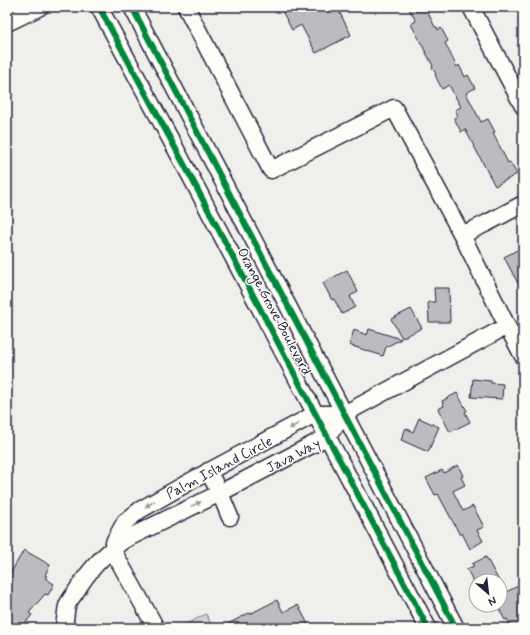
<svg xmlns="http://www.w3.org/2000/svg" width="530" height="635" font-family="Mynerve,sans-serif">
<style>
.grass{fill:#d2d1d1;stroke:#7a7a86}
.building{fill:#bcbcc0;stroke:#22223b}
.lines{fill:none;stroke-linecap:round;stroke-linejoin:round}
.minor-casing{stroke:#22223b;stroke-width:19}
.minor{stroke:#fdfcf7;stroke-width:16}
.cycleway-casing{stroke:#fdfcf7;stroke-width:8}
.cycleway{stroke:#00873e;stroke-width:6}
.oneway{fill:#9a9aa2}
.labels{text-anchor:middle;stroke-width:3;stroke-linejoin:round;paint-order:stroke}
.street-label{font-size:14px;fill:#22223b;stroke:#fdfcf7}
</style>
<rect width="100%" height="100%" fill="#f0efec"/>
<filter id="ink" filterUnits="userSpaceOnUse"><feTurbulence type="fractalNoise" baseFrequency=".025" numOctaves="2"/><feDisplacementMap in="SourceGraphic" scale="8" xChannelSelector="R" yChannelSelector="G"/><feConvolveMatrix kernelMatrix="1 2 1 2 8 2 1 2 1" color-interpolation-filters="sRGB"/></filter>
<g filter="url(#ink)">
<path class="grass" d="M206 614 213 628H186L184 625Z"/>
<path class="building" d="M280 7H337L351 35 316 53 301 25 292 30Z
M408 7H425L435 27H437L438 30 441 28 448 41 445 43 457 67 459 65 465 77 468 75 475 88 466 93 481 122 488 119 495 132 493 133 508 163 510 162 517 174 495 186 465 129 461 132 454 118 458 116 455 110 461 107 449 85 442 89 435 75 436 74 432 67 433 66 411 24 416 21Z
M523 247V293L504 257Z
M347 270 358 292 350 296 355 307 342 314 334 299 332 300 323 283Z
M434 288H449L450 322H429L428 302H435Z
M411 309 422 328 402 338 391 319Z
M369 329 401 339 386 347 383 356 349 345 354 330 367 335Z
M473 379 491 381V383L503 384 502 399 471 397Z
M457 393 467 411 465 412 470 422 450 432 438 409 444 406 442 401Z
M419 418 439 427 428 452 401 440 406 428 413 432Z
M458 465 463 476 461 477 465 485 453 491 463 511 473 506 484 527 477 530 483 541 470 549 462 533 460 535 438 494 435 495 426 478 442 470 444 473Z
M24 550 50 565 45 575 47 576 45 578 54 584 48 595 45 594 29 613 32 615 21 628H7V579Z
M486 557 492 568 499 581H473L467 569 474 566 472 564Z
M518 586 523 596V624L516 628H512L507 619 505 620 500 611V595Z
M277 600 283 612 298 605 310 628H220L249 613 250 614Z"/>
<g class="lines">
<defs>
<path id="minor" d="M99 7 192 179 428 628
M132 7 456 628
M186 7 271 170 394 108 462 235 507 326 523 356
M471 7 523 106
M7 23 40 7
M462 235 487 223 523 204
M208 471 220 493 230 517
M63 628C66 621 65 614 67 606 68 602 72 597 75 593 89 570 102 556 124 540L220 493 327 437 344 414 507 326
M156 628 112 549 115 540 125 522 140 510 191 481 315 414H344"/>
</defs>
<use href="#minor" class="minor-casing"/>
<use href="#minor" class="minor"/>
<defs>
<path id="cycleway" d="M99 7 192 179 428 628
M132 7 456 628"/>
</defs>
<use href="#cycleway" class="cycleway-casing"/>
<use href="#cycleway" class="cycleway"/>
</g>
<defs><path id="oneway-solid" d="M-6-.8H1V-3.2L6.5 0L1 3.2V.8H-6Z"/></defs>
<g class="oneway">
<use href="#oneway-solid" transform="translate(294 426) rotate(152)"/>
<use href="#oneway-solid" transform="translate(150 504) rotate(150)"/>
<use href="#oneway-solid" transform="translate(196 504) rotate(-26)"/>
</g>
</g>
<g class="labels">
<g class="street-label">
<text transform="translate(275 311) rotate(62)" y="5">Orange Grove Boulevard</text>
<text transform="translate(293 455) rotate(-27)" y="5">Java Way</text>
<text transform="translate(219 467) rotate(-28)" y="5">Palm Island Circle</text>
</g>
</g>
<rect width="530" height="635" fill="none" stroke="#fdfcf7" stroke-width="24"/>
<rect x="12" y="12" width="506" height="611" fill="none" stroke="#22223b" stroke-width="1.5" filter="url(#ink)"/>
<g transform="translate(488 593) rotate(152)"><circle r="19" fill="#fdfcf7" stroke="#a5a5ac"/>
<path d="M0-3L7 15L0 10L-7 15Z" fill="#22223b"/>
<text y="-6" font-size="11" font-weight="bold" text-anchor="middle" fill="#22223b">N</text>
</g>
</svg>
